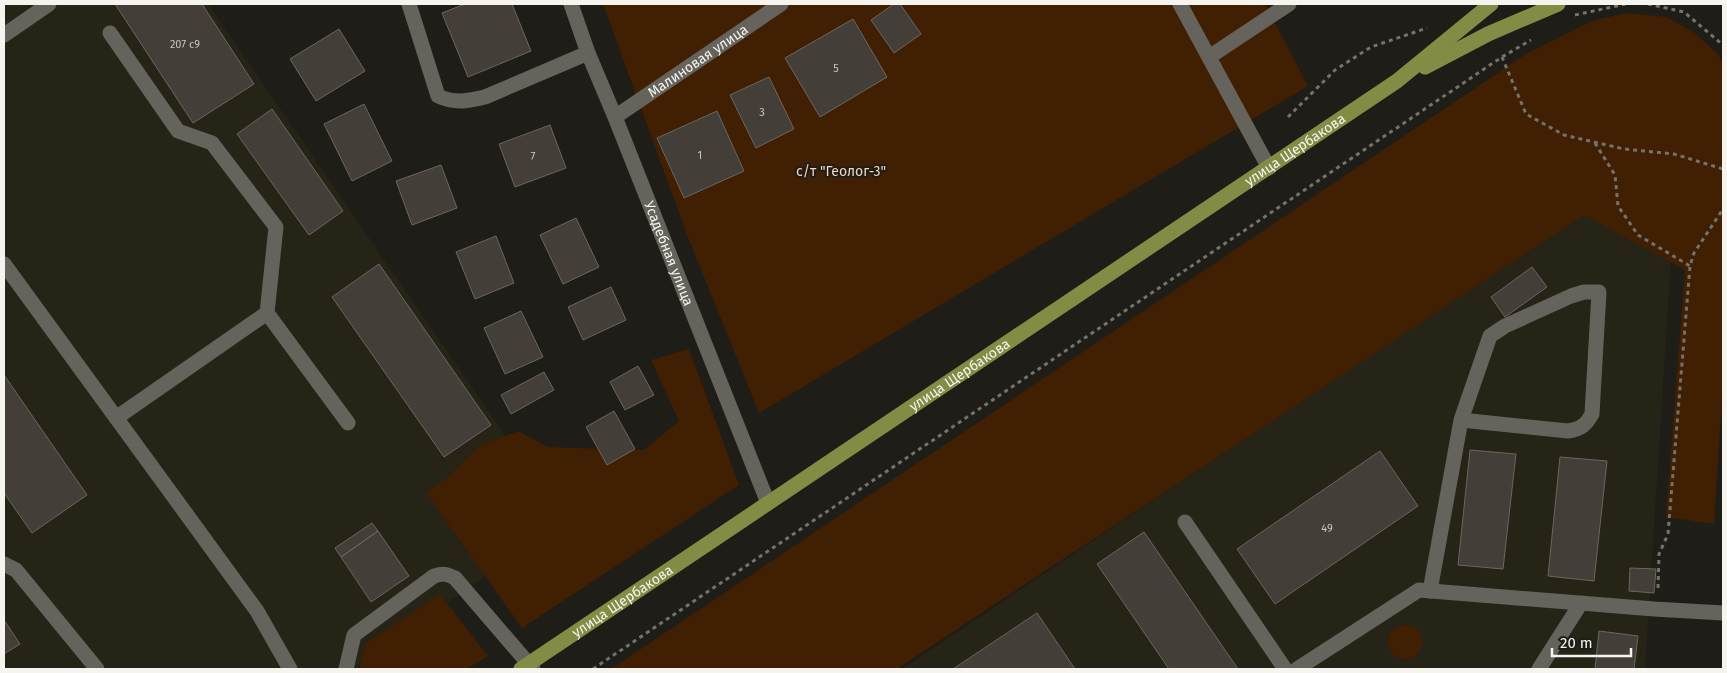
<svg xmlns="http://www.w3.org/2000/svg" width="1727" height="673" font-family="'Fira Sans',sans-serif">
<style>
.built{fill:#262317}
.green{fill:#401f02}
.building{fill:#433e38;stroke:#6b665f}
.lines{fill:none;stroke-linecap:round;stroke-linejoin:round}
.path{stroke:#73726c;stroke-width:3;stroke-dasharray:4 4;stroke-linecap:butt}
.minor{stroke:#65635b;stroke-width:15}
.major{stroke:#838c44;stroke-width:15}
.labels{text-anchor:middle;stroke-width:4;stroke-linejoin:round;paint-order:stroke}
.number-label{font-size:11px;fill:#c8c6c1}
.street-label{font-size:14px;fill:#f5f4ef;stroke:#1f1d17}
.park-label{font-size:14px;fill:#f8d5be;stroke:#1f1d17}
</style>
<rect width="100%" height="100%" fill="#1f1d17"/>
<path class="built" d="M4 4H208L564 521 353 669H4Z
M1657 161 1676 181 1645 669H902Z"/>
<path class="green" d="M603 4H1265L1308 86 759 413 687 235Z
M1627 13 1667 17 1695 33 1719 55 1723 69V380L1714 524 1666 517 1685 270 1584 215 897 669H611L1526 54 1594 20Z
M689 349 739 485 522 628 426 493 450 475 480 445 519 431 547 447 644 450 679 421 651 360Z
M440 594 488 656 467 669H359L366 643Z
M1388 642a17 17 0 1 1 34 0a17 17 0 1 1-34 0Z"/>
<path class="building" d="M115 4H202L254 84 193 123Z
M465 4H512L531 51 468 77 442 13Z
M894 4H900L921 34 894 53 871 20Z
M853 19 887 77 820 117 785 58Z
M339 29 365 71 316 101 290 59Z
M769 77 794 129 756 148 730 95Z
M364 104 392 161 352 181 324 124Z
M272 109 343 211 309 235 237 134Z
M717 111 744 171 684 198 657 138Z
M550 125 566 168 515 187 499 144Z
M441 165 457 208 412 225 396 181Z
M576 218 599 267 563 284 540 235Z
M496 236 514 283 475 299 456 252Z
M379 264 491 425 444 457 332 297Z
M1532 267 1547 287 1505 317 1491 297Z
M611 287 626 320 583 340 568 307Z
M521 311 543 357 505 374 484 328Z
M638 366 654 395 625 410 610 382Z
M544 372 554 390 511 414 501 395Z
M4 375 87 495 32 533 4 493Z
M614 411 635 449 607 465 586 427Z
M1470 450 1516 454 1503 569 1458 565Z
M1380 451 1418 506 1275 604 1237 549Z
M1560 457 1607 461 1594 581 1548 576Z
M372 523 378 531 341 557 335 548Z
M378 531 409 576 371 602 341 557Z
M1144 532 1238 669H1169L1097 564Z
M1630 568 1656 569 1654 593 1629 591Z
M1037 613 1075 669H953Z
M4 620 20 644 4 654Z
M1599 631 1638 636 1634 669H1595Z"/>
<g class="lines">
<path class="path" d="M1648 4 1684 12 1723 45
M1575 15 1626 4
M1502 57 1526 114 1564 135 1624 149 1674 154 1723 169
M1288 117 1335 70 1371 47 1427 28
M1595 143 1615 175 1618 206 1638 235 1690 266
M1658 588 1659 554 1668 534 1690 266 1694 253 1723 209
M593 669 1502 57 1531 40"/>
<g class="minor">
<path d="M409 4 438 96C456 104 466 101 485 97L588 53"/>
<path id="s1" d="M571 4 588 53 615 117 768 503"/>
<path d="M1180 4 1269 168"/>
<path d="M110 33 178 131 212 143 276 227 267 313"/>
<path d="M4 35 49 4"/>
<path d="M1209 57 1289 4"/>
<path id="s2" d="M615 117 781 4"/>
<path d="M4 264 257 611 290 669"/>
<path d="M116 418 267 313 348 423"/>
<path d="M1185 522 1285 669"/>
<path d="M4 564 16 570 97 669"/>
<path d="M1430 591 1461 420 1568 431C1581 429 1586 425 1592 414L1599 292H1584L1571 296 1505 326 1490 336 1461 420"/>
<path d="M346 669 354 635 434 576C443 573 447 574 455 578L533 669"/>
<path d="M1297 669 1419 590 1654 609 1723 613"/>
<path d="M1539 669 1581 603"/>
</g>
<g class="major">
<path d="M1425 67 1488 34 1558 4"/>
<path id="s3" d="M521 669 1397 81 1491 4"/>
</g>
</g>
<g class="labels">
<g class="number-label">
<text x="185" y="48">207 с9</text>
<text x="836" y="72">5</text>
<text x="762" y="116">3</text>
<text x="700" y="159">1</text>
<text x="533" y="160">7</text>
<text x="1327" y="532">49</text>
</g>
<g class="street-label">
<text dy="5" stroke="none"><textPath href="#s2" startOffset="100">Малиновая улица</textPath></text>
<text dy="5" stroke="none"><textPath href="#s3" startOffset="932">улица Щербакова</textPath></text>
<text dy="5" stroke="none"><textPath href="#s1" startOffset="268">Усадебная улица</textPath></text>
<text dy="5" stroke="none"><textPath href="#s3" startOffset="528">улица Щербакова</textPath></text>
<text dy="5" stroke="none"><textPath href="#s3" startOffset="122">улица Щербакова</textPath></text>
</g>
<g class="park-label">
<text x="841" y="176">с/т "Геолог-3"</text>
</g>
</g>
<rect width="1727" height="673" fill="none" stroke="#f5f4ef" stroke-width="10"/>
<path d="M1552 648v8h79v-8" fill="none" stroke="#f5f4ef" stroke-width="2.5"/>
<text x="1560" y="648" font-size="15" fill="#f5f4ef" stroke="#1f1d17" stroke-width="4" paint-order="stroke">20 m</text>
</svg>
